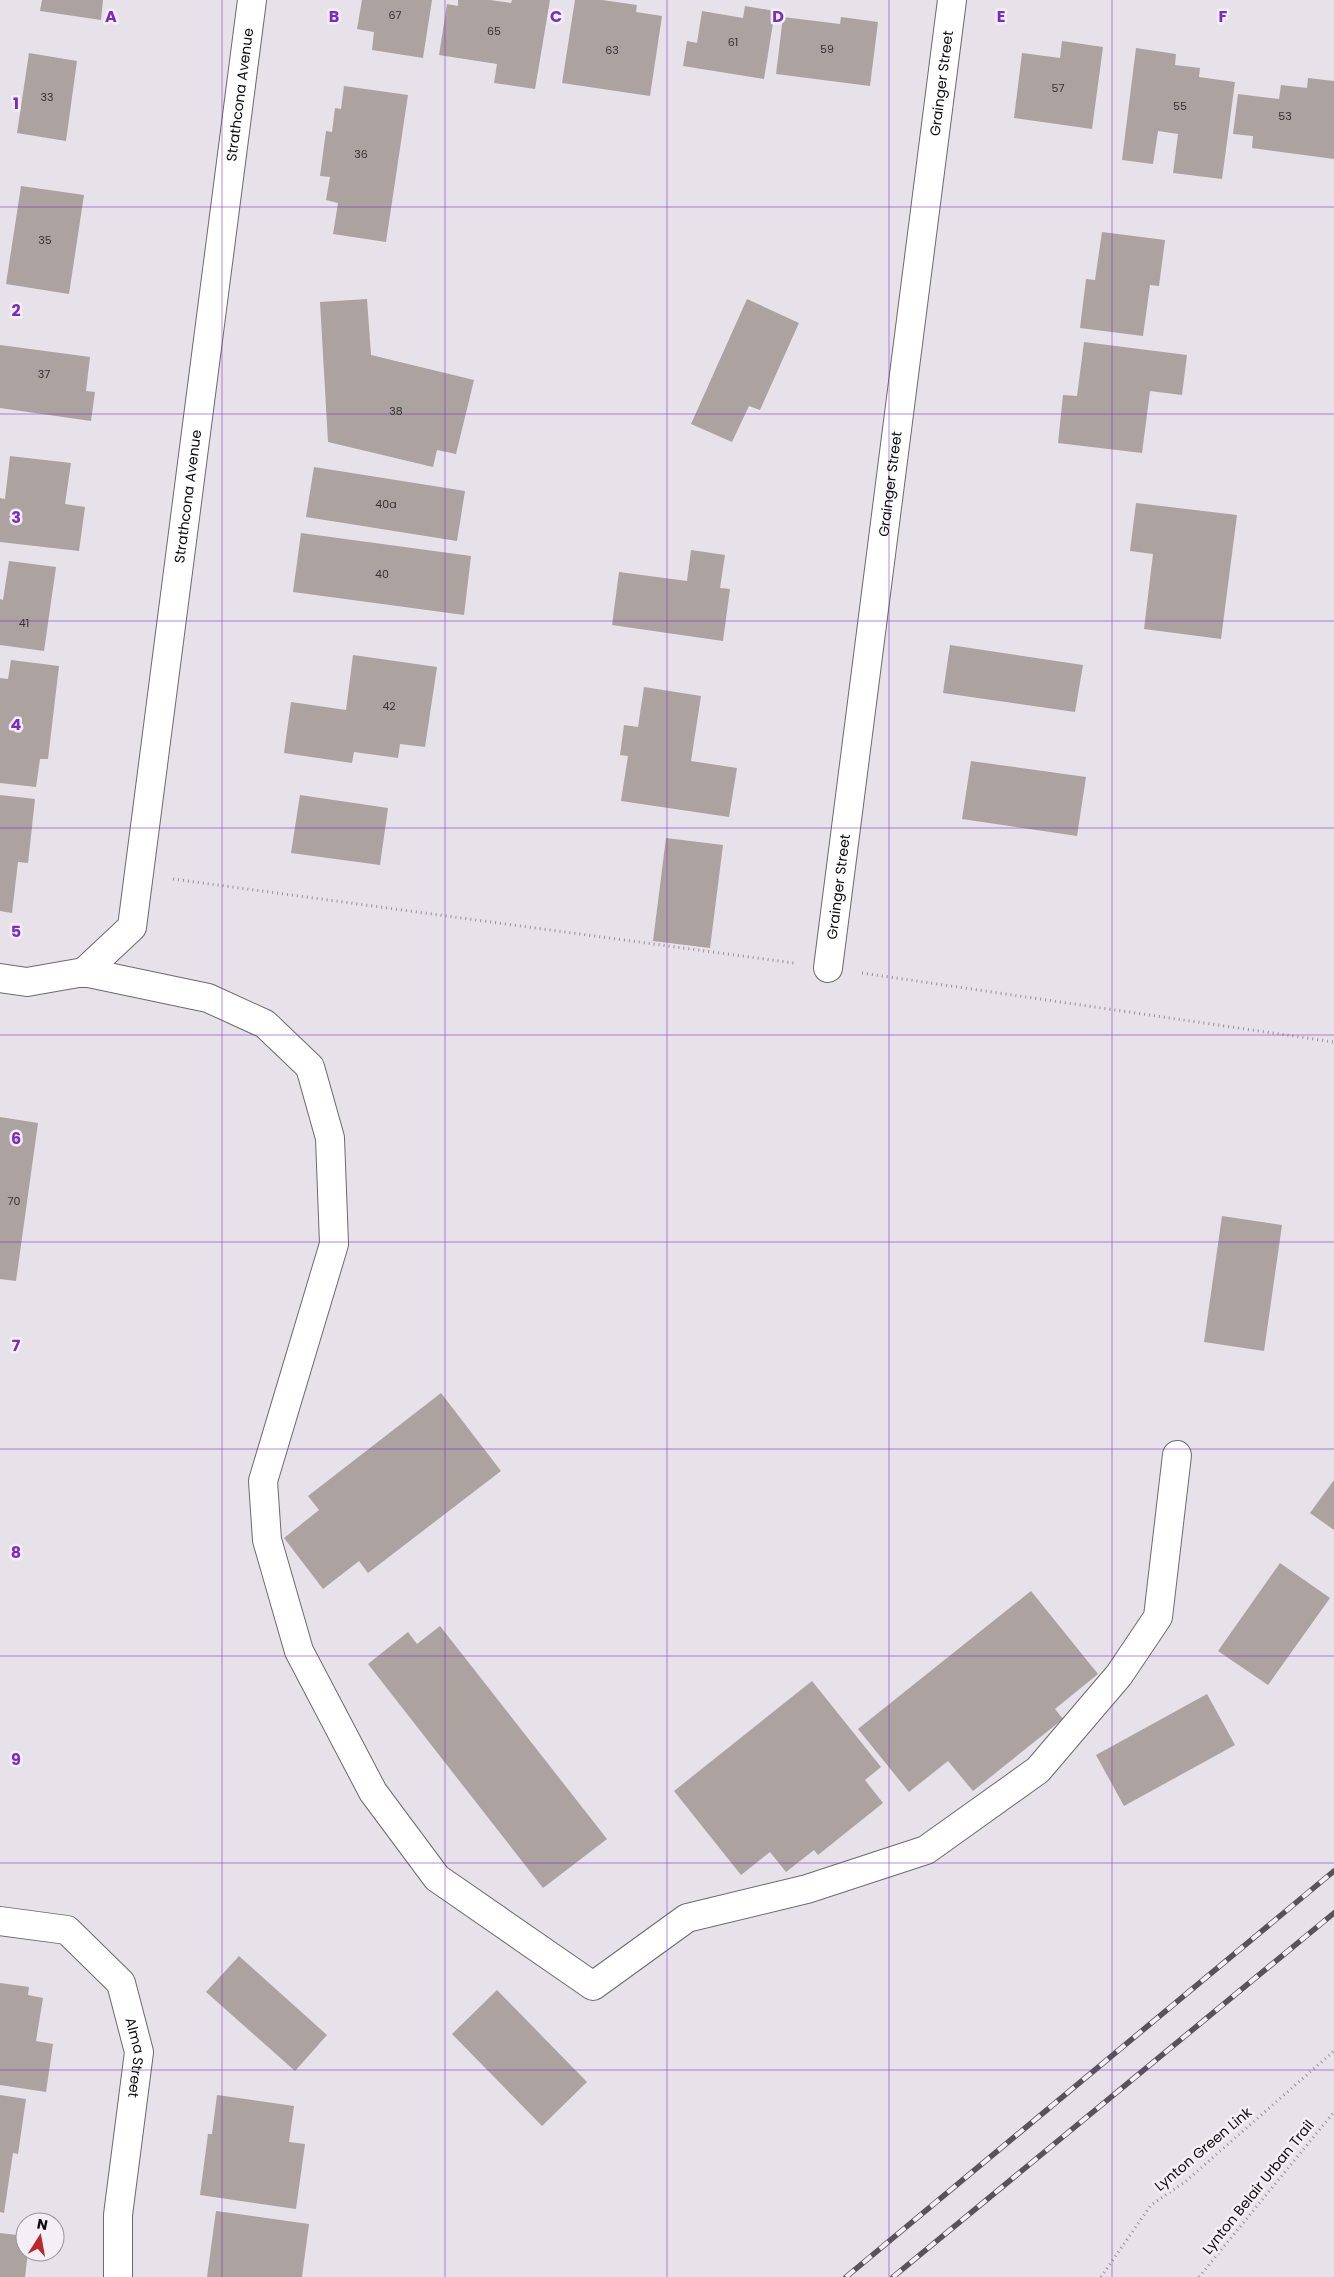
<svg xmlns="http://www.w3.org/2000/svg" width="1334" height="2277" font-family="Poppins,sans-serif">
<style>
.building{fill:#aca2a0}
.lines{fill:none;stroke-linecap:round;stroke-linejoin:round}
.minor-casing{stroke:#6e6970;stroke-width:30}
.path{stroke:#969298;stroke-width:3;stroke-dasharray:1 4;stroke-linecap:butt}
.minor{stroke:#fff;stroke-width:28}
.rail-casing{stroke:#575459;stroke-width:5.5}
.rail{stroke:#f4eef6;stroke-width:4;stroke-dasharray:11;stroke-linecap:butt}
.grid{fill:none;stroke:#7b2cbf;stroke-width:1;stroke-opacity:0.55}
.labels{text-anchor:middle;stroke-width:5;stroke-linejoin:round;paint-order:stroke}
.number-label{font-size:11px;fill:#363233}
.street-label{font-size:14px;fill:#0e0c0f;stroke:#f4eef6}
.grid-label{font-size:16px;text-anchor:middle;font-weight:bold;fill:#7b2cbf;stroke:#f4eef6;stroke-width:5;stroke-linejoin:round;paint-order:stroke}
</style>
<rect width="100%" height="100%" fill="#e7e1e9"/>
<path class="building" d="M42 0H103L101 20 40 11Z
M362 0H432L423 58 372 50 374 32 357 29Z
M458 0H490L511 3 512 0H550L535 89 494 83 497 64 439 55 447 4 458 6Z
M575 0H602L637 5 636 12 662 16 650 96 562 83Z
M745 6 775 11 764 79 683 66 687 41 697 43 702 11 743 18Z
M783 17 840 24 841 17 878 22 870 86 776 74Z
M1062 41 1103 47 1092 129 1014 118 1022 53 1060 58Z
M1136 48 1176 54 1175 65 1200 68 1199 77 1235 82 1222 179 1173 173 1178 134 1158 131 1153 164 1122 160Z
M29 53 77 61 66 141 17 133Z
M1308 78 1334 81V159L1252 148 1253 136 1233 134 1238 94 1279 99 1281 85 1307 88Z
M344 86 408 95 386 242 333 234 338 203 326 200 330 177 320 176 326 131 332 132 335 108 341 109Z
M21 186 84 195 69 294 6 284Z
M1102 232 1165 240 1159 286 1150 285 1143 336 1080 328 1086 279 1095 280Z
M367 299 371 355 474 380 456 454 437 450 433 467 328 442 320 302Z
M747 299 799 323 760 410 749 406 732 442 691 424Z
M1084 342 1187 355 1182 395 1150 391 1142 453 1058 443 1063 395 1077 396Z
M0 345 90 357 86 391 95 392 91 421 0 408Z
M10 456 71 463 65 504 85 507 79 551 0 542V498L5 499Z
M314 467 465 491 457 541 306 517Z
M1136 503 1237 515 1221 639 1144 629 1153 554 1130 551Z
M301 533 471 556 464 615 293 592Z
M691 550 725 555 720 588 730 589 723 641 612 625 619 572 687 581Z
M9 561 56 567 44 651 0 645V599L3 600Z
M950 645 1083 665 1075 712 943 693Z
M353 655 437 667 425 747 400 744 398 758 354 752 352 763 284 753 291 702 346 710Z
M11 660 59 666 48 759H40L36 787 0 783V678L8 679Z
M644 687 701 696 691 761 737 768 729 817 621 801 628 756 620 755 624 725 638 727Z
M971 761 1086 777 1077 836 962 819Z
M0 795 35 799 28 863 18 862 12 913 0 911Z
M300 795 388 808 380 865 291 853Z
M666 838 723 845 710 948 653 941Z
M0 1117 38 1123 16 1281 0 1279Z
M1222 1216 1282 1225 1264 1351 1204 1342Z
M441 1393 501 1471 368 1573 359 1561 323 1589 284 1538 319 1510 308 1496Z
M1334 1480V1530L1310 1513Z
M1280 1563 1330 1598 1268 1685 1218 1651Z
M1031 1591 1098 1674 1055 1709 1063 1719 973 1791 948 1761 909 1792 858 1729Z
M440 1626 607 1839 543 1888 368 1664 408 1632 417 1644Z
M812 1681 881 1767 865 1780 883 1803 818 1855 814 1850 786 1872 770 1852 741 1875 674 1791Z
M1207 1694 1235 1745 1124 1806 1096 1755Z
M239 1956 327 2035 295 2071 206 1992Z
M0 1983 29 1987 28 1995 43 1998 36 2041 53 2044 46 2092 0 2085Z
M497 1990 587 2082 542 2126 452 2034Z
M0 2095 26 2099 18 2154 13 2153 4 2213 0 2212Z
M217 2095 294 2106 289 2142 305 2144 296 2209 200 2195 208 2134H212Z
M216 2211 309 2224 302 2277H207Z
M0 2233 25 2236V2252H28L25 2277H0Z"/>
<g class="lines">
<defs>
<g id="minor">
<path id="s1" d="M828 968 952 0"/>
<path id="s2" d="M84 972 132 927 252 0"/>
<path d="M0 978 27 982 84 972 208 998 265 1024 310 1067 330 1138 334 1244 263 1481 267 1540 299 1651 373 1792 437 1878 593 1986 687 1918 807 1889 926 1850 1038 1770 1119 1675 1158 1617 1177 1455"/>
<path id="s3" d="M0 1921 67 1930 121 1983 139 2052 118 2215V2277"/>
</g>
</defs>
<use href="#minor" class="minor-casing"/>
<path class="path" d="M173 879 794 963
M862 973 1334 1042
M1101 2277 1151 2205 1185 2182 1334 2051
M1199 2277 1334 2112"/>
<use href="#minor" class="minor"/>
<defs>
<path id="rail" d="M846 2277 1334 1871
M893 2277 1334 1913"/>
</defs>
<use href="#rail" class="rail-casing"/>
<use href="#rail" class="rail"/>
</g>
<path class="grid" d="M222 0V2277M445 0V2277M667 0V2277M889 0V2277M1112 0V2277M0 207H1334M0 414H1334M0 621H1334M0 828H1334M0 1035H1334M0 1242H1334M0 1449H1334M0 1656H1334M0 1863H1334M0 2070H1334"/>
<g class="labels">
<g class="number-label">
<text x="395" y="19">67</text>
<text x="494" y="35">65</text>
<text x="733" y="46">61</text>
<text x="827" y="53">59</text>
<text x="612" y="54">63</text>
<text x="1058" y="92">57</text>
<text x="47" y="101">33</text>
<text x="1180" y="110">55</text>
<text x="1285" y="120">53</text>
<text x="361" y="158">36</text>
<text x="45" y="244">35</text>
<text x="44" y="378">37</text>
<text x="396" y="415">38</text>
<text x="386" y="508">40a</text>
<text x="382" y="578">40</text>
<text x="24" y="627">41</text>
<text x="389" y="710">42</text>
<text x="14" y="1205">70</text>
</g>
<g class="street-label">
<text dy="5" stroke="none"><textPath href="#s1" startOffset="892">Grainger Street</textPath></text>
<text dy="5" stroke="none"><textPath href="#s2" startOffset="905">Strathcona Avenue</textPath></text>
<text dy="5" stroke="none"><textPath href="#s1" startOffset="488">Grainger Street</textPath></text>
<text dy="5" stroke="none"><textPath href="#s2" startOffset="500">Strathcona Avenue</textPath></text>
<text dy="5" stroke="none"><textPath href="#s1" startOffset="82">Grainger Street</textPath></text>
<text dy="5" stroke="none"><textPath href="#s3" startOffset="220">Alma Street</textPath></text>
<text transform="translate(1203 2149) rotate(-40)" y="5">Lynton Green Link</text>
<text transform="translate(1258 2187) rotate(-51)" y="5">Lynton Belair Urban Trail</text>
</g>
</g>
<g class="grid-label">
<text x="111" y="22">A</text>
<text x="334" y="22">B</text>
<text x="556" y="22">C</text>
<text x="778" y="22">D</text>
<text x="1001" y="22">E</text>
<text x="1223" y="22">F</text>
<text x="16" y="109">1</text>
<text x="16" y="316">2</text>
<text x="16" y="523">3</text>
<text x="16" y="730">4</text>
<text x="16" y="937">5</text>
<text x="16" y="1144">6</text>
<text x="16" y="1351">7</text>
<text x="16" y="1558">8</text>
<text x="16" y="1765">9</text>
</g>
<g transform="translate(40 2237) rotate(11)"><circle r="24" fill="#f4eef6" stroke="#98949a"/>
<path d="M0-4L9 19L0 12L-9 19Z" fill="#b9292b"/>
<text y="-8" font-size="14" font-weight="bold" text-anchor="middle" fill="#0e0c0f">N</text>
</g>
</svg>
